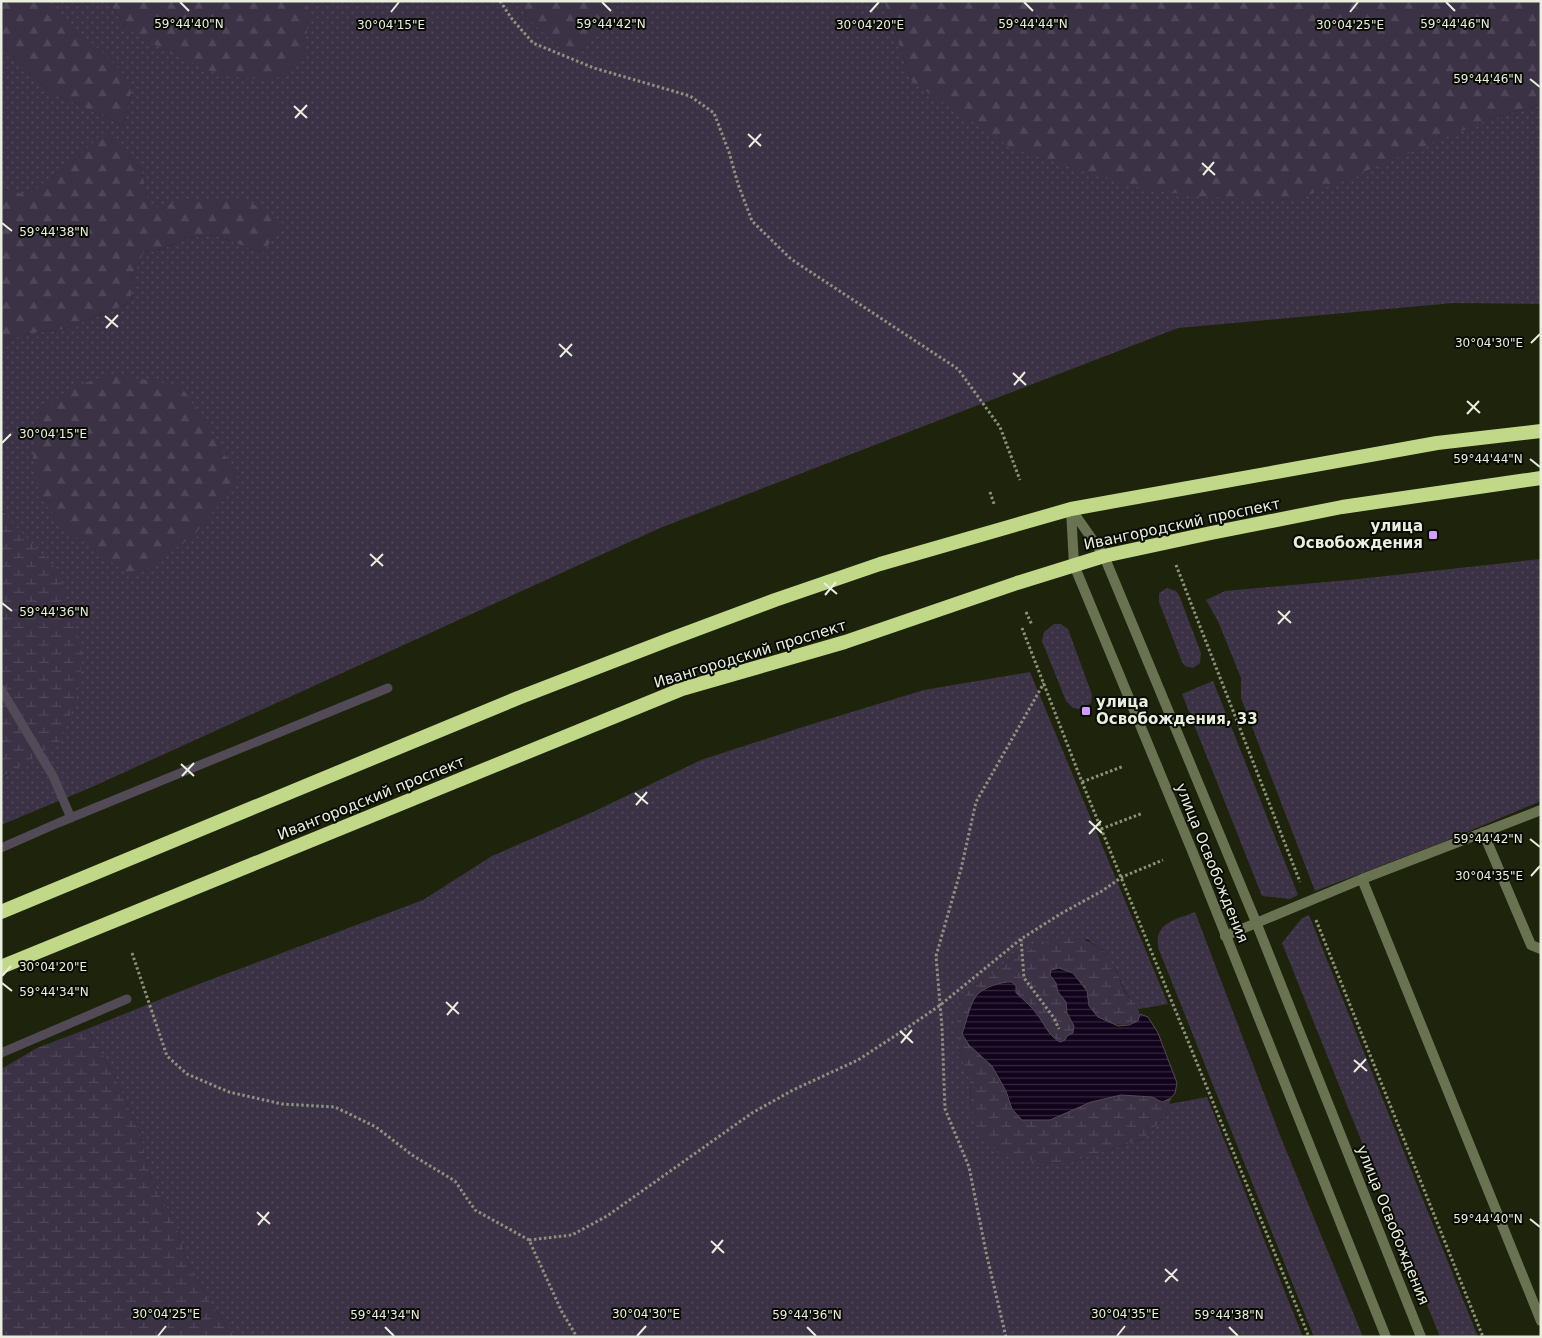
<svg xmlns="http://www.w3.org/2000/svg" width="1542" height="1338" font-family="'DejaVu Sans',sans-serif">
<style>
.grass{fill:url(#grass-dots)}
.forest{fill:url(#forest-firs)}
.wetland{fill:url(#wetland-marsh)}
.water{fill:url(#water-rules);stroke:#524a56}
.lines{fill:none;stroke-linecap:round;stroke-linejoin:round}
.stream{stroke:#524a56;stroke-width:9}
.path{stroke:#8c927e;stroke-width:3;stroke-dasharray:2.5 2.5;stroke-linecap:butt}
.service{stroke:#697351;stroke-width:10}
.minor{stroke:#697351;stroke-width:10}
.trunk{stroke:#c0d887;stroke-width:14}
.ticks{fill:none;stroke:#e9eede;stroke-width:2}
.poi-dot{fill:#d29cfd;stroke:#090c04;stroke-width:2}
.labels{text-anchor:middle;stroke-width:4;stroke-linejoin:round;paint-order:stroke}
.street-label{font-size:15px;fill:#e9eede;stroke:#090c04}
.poi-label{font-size:15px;font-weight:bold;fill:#e9eede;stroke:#090c04;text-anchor:end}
.ticks-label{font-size:12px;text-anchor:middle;fill:#e9eede;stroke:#090c04;stroke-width:4;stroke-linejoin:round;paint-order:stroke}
</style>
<defs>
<pattern id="grass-dots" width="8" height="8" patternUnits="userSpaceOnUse" patternTransform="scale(1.25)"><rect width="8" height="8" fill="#3c3245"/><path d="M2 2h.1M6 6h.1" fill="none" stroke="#4f4657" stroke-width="1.8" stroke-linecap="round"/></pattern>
<pattern id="forest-firs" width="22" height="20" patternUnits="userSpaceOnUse" patternTransform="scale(1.25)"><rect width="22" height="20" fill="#3c3245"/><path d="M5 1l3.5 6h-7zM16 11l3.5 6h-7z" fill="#4f4657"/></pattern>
<pattern id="wetland-marsh" width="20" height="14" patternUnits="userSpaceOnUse" patternTransform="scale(1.25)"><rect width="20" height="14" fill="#3c3245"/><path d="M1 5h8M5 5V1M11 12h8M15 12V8" fill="none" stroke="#4f4657"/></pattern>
<pattern id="water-rules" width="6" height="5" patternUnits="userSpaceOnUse" patternTransform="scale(1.25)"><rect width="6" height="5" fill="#12031c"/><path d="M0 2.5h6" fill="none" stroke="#34283d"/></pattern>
</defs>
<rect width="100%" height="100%" fill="#1e240c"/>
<path class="grass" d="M43 1H108L125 27 310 10 302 1H522L526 17 598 33 605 1H884L912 82 1488 120 1541 104V304L1453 303 1178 328 660 528 92 787 1 825V778L9 774 4 512 1 510V344L25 334 65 329 131 302 133 275 144 252 163 249 186 238 214 235 263 253 189 199 150 210 141 169 106 131 78 157 28 196 1 189V44L50 92 123 125 133 85Z
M1541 559V801L1443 842 1315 891 1241 698V678L1218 621 1206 600 1225 591 1349 580Z
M1167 588 1176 591 1179 595 1201 653 1200 663 1193 668 1185 666 1182 662 1159 602V593Z
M1054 624H1061L1068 629 1091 692 1092 696 1091 703 1083 709 1073 708 1066 701 1042 641 1044 632Z
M1030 672 1168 1004 1139 1009 1124 990 1117 971 1102 950 1087 939 1018 956 1012 959 994 974 973 985 959 1049 970 1082 971 1108 1024 1159 1044 1163 1071 1162 1143 1139 1166 1116 1169 1104 1207 1097 1303 1337H235L211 1304 186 1258 175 1222 151 1179 139 1130 112 1071 87 1029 191 987 423 900 492 856 593 812 701 760 809 725 924 690Z
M1213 681 1298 895 1290 899 1262 896 1182 694Z
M1195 912 1279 1133 1363 1337H1314L1159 950C1152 923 1175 920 1195 912Z
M1309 915 1478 1337H1440L1282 943 1302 918Z"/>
<path class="forest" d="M1 1H43L106 55 133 85 123 125 50 92 1 44Z
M108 1H302L310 10 303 58 274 80 222 76 169 53 125 27Z
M522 1H605L598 33 569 57 526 17Z
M884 1H1541V104L1488 120 1296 200 1201 197 1131 186 1012 148 912 82Z
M106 130 141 169 150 209 189 199 244 198 283 223 263 253 214 235 186 238 163 249 144 252 133 275 131 302 65 329 25 334 1 344V189L28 195 78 157Z
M112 374 181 386 207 425 239 480 194 535 134 578 64 528 40 497 33 458 37 414 70 388Z"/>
<path class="wetland" d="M1 510 58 571 83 657 76 700 59 742 1 778Z
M1065 935C1090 939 1106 948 1117 972 1120 978 1121 985 1124 991 1132 1002 1143 1006 1138 1021 1122 1029 1099 1024 1090 1007 1088 1002 1088 996 1087 991L1056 983 1058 992 1066 1002 1067 1013 1074 1026 1073 1033 1067 1036 1065 1040 1060 1042C1049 1036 1046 1027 1039 1017 1033 1008 1024 999 1016 993V986L1012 982H1005L977 995 962 1034C971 1048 982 1054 992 1066 1001 1078 1007 1095 1012 1109L1050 1120 1091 1102 1121 1095 1152 1097 1162 1102 1171 1098 1166 1116 1143 1139 1071 1162 1044 1163 1001 1155 990 1145 976 1127 971 1108 970 1082 959 1049 957 1028 958 1005 973 985 994 974 1012 959 1031 949Z
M87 1029 112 1071 139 1130 151 1179 175 1222 186 1258 211 1304 235 1337H1V1069L37 1048Z"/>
<path class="water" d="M1059 968 1073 973 1087 991 1089 1006 1098 1017 1118 1026 1129 1025 1138 1021 1140 1014 1148 1017 1158 1033 1177 1083 1175 1093 1171 1098 1162 1102 1152 1097 1121 1095 1091 1102 1050 1120H1022L1012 1109 1006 1091 992 1066 969 1045 962 1034C966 1023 969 1007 976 996 982 988 1002 981 1012 982L1016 986V993C1024 1000 1033 1008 1039 1017 1046 1027 1049 1036 1060 1042L1065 1040 1067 1036 1073 1033 1074 1026 1067 1013 1066 1002 1058 992 1056 983 1050 975 1051 970Z"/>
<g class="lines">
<path class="stream" d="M1 689 53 776 71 818
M1 848 58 823 388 688
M1 1053 127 999"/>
<path class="path" d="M500 1 512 19 533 43 594 68 690 96 714 113 729 152 738 184 752 221 791 259 958 369 1000 427 1020 480
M990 492 994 504
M1176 565 1300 882
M1026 612 1032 625
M1022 628 1082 782 1309 1337
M1082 782 1124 766
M1101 829 1143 813
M1316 920 1483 1337
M1021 939 1024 978 1054 1018 1059 1029
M132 953 167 1056 187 1074 229 1092 282 1104 335 1107 376 1127 412 1155 455 1181 475 1210 529 1240 562 1312 577 1337
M529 1240 572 1235 607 1216 752 1113 793 1090 858 1060 907 1028 939 1006 1021 939 1062 913 1102 891 1122 877 1163 860
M1006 1337 986 1252 969 1167 945 1109 942 1028 936 956 961 869 976 802 1044 683"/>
<path class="service" d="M1483 832 1531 945 1541 949
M1362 879 1541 1321
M1225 936 1362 879 1541 810"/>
<path class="minor" d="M1071 509 1104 556 1256 922 1421 1337
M1071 510 1074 565 1193 853 1386 1337"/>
<path class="trunk" d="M1 912 518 698 668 640 775 600 880 564 1071 509 1437 443 1541 431
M1 967 682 689 845 642 1017 583 1104 556 1211 533 1342 507 1541 478"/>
</g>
<path class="ticks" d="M180 2 189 11M602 2 611 11M1024 2 1033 11M1446 2 1455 11M391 12 399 2M870 12 879 2M1350 12 1358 2M1530 79 1540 87M294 106 307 118M295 118 307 105M748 134 761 146M749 147 761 134M1202 163 1215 175M1203 175 1214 162M2 223 12 231M105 316 118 327M106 328 118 315M1531 343 1540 334M559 344 572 356M560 357 572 344M1013 373 1026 385M1014 385 1025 372M1467 401 1480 413M1467 414 1479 401M2 443 11 434M1530 459 1540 467M370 554 383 566M371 566 383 554M824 583 837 594M825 595 836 582M2 603 12 611M1278 611 1291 623M1278 624 1290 611M181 764 194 776M182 776 194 763M635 793 648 804M636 805 647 792M1089 821 1102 833M1089 834 1101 821M1530 839 1540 847M1531 876 1540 866M2 976 11 966M2 983 12 991M446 1002 459 1014M447 1015 458 1002M900 1031 913 1043M901 1043 912 1030M1354 1060 1367 1071M1354 1072 1366 1059M257 1212 270 1224M1530 1219 1540 1227M258 1225 269 1212M711 1241 724 1253M712 1253 723 1240M1165 1269 1178 1281M1165 1282 1177 1269M385 1327 394 1336M807 1327 816 1336M1229 1327 1238 1336M158 1336 166 1326M637 1336 646 1326M1117 1336 1125 1326"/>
<g class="poi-dot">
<rect x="1428" y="530" width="10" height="10" rx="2.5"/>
<rect x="1081" y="706" width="10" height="10" rx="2.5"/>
</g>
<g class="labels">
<g class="street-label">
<text transform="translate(1182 524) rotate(-12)" y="5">Ивангородский проспект</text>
<text transform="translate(750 654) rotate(-17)" y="5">Ивангородский проспект</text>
<text transform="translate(371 798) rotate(-22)" y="5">Ивангородский проспект</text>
<text transform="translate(1212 863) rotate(68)" y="5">улица Освобождения</text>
<text transform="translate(1393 1225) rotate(68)" y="5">улица Освобождения</text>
</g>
<g class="poi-label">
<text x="1423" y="531">улица<tspan x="1423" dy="17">Освобождения</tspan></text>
<text x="1096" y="707" text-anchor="start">улица<tspan x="1096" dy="17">Освобождения, 33</tspan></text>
</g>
</g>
<g class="ticks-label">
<text x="611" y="28">59°44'42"N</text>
<text x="189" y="28">59°44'40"N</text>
<text x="1033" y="28">59°44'44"N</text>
<text x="1455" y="28">59°44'46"N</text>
<text x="391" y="29">30°04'15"E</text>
<text x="1350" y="29">30°04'25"E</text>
<text x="870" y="29">30°04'20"E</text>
<text x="1488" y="83">59°44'46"N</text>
<text x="54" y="236">59°44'38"N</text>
<text x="1489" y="347">30°04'30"E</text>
<text x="53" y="438">30°04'15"E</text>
<text x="1488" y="463">59°44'44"N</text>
<text x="54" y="616">59°44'36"N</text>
<text x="1488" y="843">59°44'42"N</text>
<text x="1489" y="880">30°04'35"E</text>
<text x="53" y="971">30°04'20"E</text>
<text x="54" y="996">59°44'34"N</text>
<text x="1488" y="1223">59°44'40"N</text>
<text x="166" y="1318">30°04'25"E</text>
<text x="646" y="1318">30°04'30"E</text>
<text x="1125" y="1318">30°04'35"E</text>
<text x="385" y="1319">59°44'34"N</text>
<text x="807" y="1319">59°44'36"N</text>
<text x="1229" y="1319">59°44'38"N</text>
</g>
<rect width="1542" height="1338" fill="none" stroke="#e9eede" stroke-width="5"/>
</svg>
